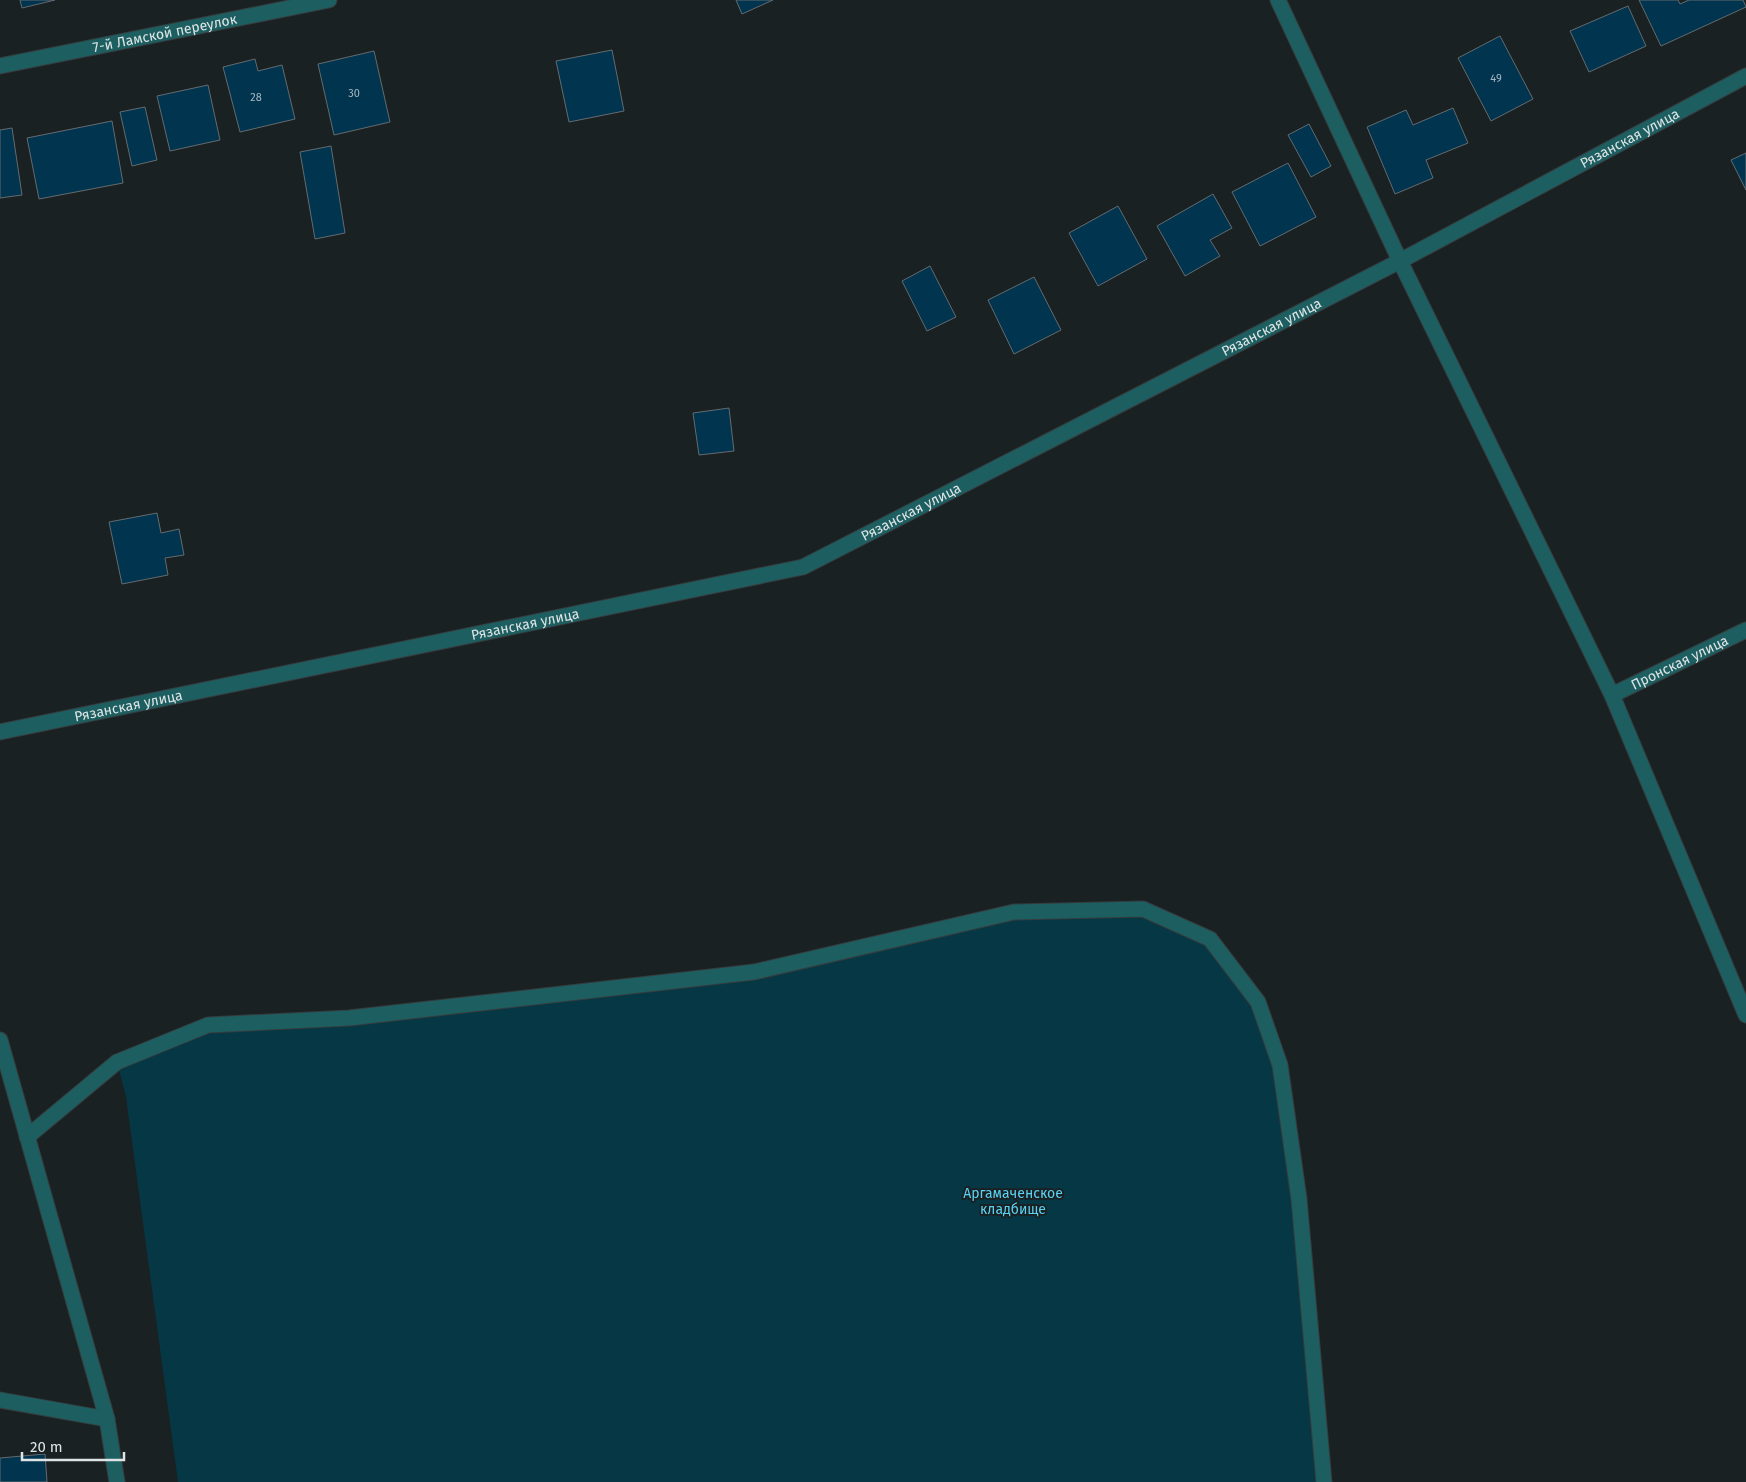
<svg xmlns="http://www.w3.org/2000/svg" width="1746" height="1482" font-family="'Fira Sans',sans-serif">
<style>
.green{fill:#063744}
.building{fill:#00344f;stroke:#646b6f}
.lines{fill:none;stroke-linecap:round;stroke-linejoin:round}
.minor-casing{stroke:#363c3e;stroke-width:17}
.minor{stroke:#1d5e61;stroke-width:15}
.labels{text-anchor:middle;stroke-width:4;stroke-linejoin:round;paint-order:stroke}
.number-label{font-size:11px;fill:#a7b8c0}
.street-label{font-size:14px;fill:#dfe4e5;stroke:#1a2123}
.park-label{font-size:14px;fill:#59d2f5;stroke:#1a2123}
</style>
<rect width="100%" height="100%" fill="#1a2123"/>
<path class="green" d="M1143 909 1210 939 1258 1002 1280 1065 1324 1482H178L126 1097 117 1062 208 1025 754 972 1014 912Z"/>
<path class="building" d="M20 0H55L22 8Z
M736 0H773L742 14Z
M1639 0H1678L1680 4 1689 0H1743L1746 7 1661 46Z
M1628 6 1646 46 1589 72 1570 31Z
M1500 36 1533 99 1491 121 1458 58Z
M612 50 624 111 569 122 556 61Z
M374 51 390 122 334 135 318 64Z
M255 59 258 71 282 65 295 119 240 132 223 67Z
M208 85 220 140 170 151 157 96Z
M145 107 157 160 132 166 120 112Z
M1453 108 1468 143 1426 160 1433 178 1395 194 1367 127 1406 110 1413 125Z
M112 121 123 183 39 199 27 138Z
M1309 124 1331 166 1311 177 1288 135Z
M12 128 22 195 0 198V130Z
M331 146 345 233 315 239 300 152Z
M1746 153V190L1731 160Z
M1288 163 1316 217 1260 246 1232 192Z
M1213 194 1232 228 1210 240 1220 256 1185 276 1157 226Z
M1118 206 1147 259 1098 286 1069 233Z
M930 266 956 317 927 331 902 281Z
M1034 277 1061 330 1014 354 988 300Z
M729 408 734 451 699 455 693 413Z
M157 513 161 533 179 529 184 555 165 558 168 575 122 584 109 522Z
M45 1454 47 1482H0V1458Z"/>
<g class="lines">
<defs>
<g id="minor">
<path d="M1278 0 1400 261 1612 695 1746 1015"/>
<path id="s1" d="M0 66 329 0"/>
<path id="s2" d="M1612 695 1746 630"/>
<path id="s3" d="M0 732 803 567 1400 261 1746 76"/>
<path d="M0 1040 107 1419 117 1482"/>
<path d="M27 1137 117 1062 208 1025 349 1018 754 972 1014 912 1143 909 1210 939 1258 1002 1280 1065 1299 1199 1324 1482"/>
<path d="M0 1400 107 1419"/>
</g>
</defs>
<use href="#minor" class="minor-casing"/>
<use href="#minor" class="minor"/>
</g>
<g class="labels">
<g class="number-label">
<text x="1496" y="82">49</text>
<text x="354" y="97">30</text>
<text x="256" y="101">28</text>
</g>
<g class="street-label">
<text dy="5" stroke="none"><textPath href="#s1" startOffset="168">7-й Ламской переулок</textPath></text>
<text dy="5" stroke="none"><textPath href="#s3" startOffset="1751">Рязанская улица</textPath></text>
<text dy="5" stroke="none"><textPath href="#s3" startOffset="1346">Рязанская улица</textPath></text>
<text dy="5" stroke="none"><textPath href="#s3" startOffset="941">Рязанская улица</textPath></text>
<text dy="5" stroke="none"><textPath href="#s3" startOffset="536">Рязанская улица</textPath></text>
<text dy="5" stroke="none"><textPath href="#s2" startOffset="75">Пронская улица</textPath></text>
<text dy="5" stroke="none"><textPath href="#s3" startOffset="131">Рязанская улица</textPath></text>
</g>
<g class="park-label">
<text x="1013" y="1198">Аргамаченское<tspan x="1013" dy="16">кладбище</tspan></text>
</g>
</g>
<path d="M22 1452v8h102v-8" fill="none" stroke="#dfe4e5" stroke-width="2.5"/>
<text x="30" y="1452" font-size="15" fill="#dfe4e5" stroke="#1a2123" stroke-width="4" paint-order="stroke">20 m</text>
</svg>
